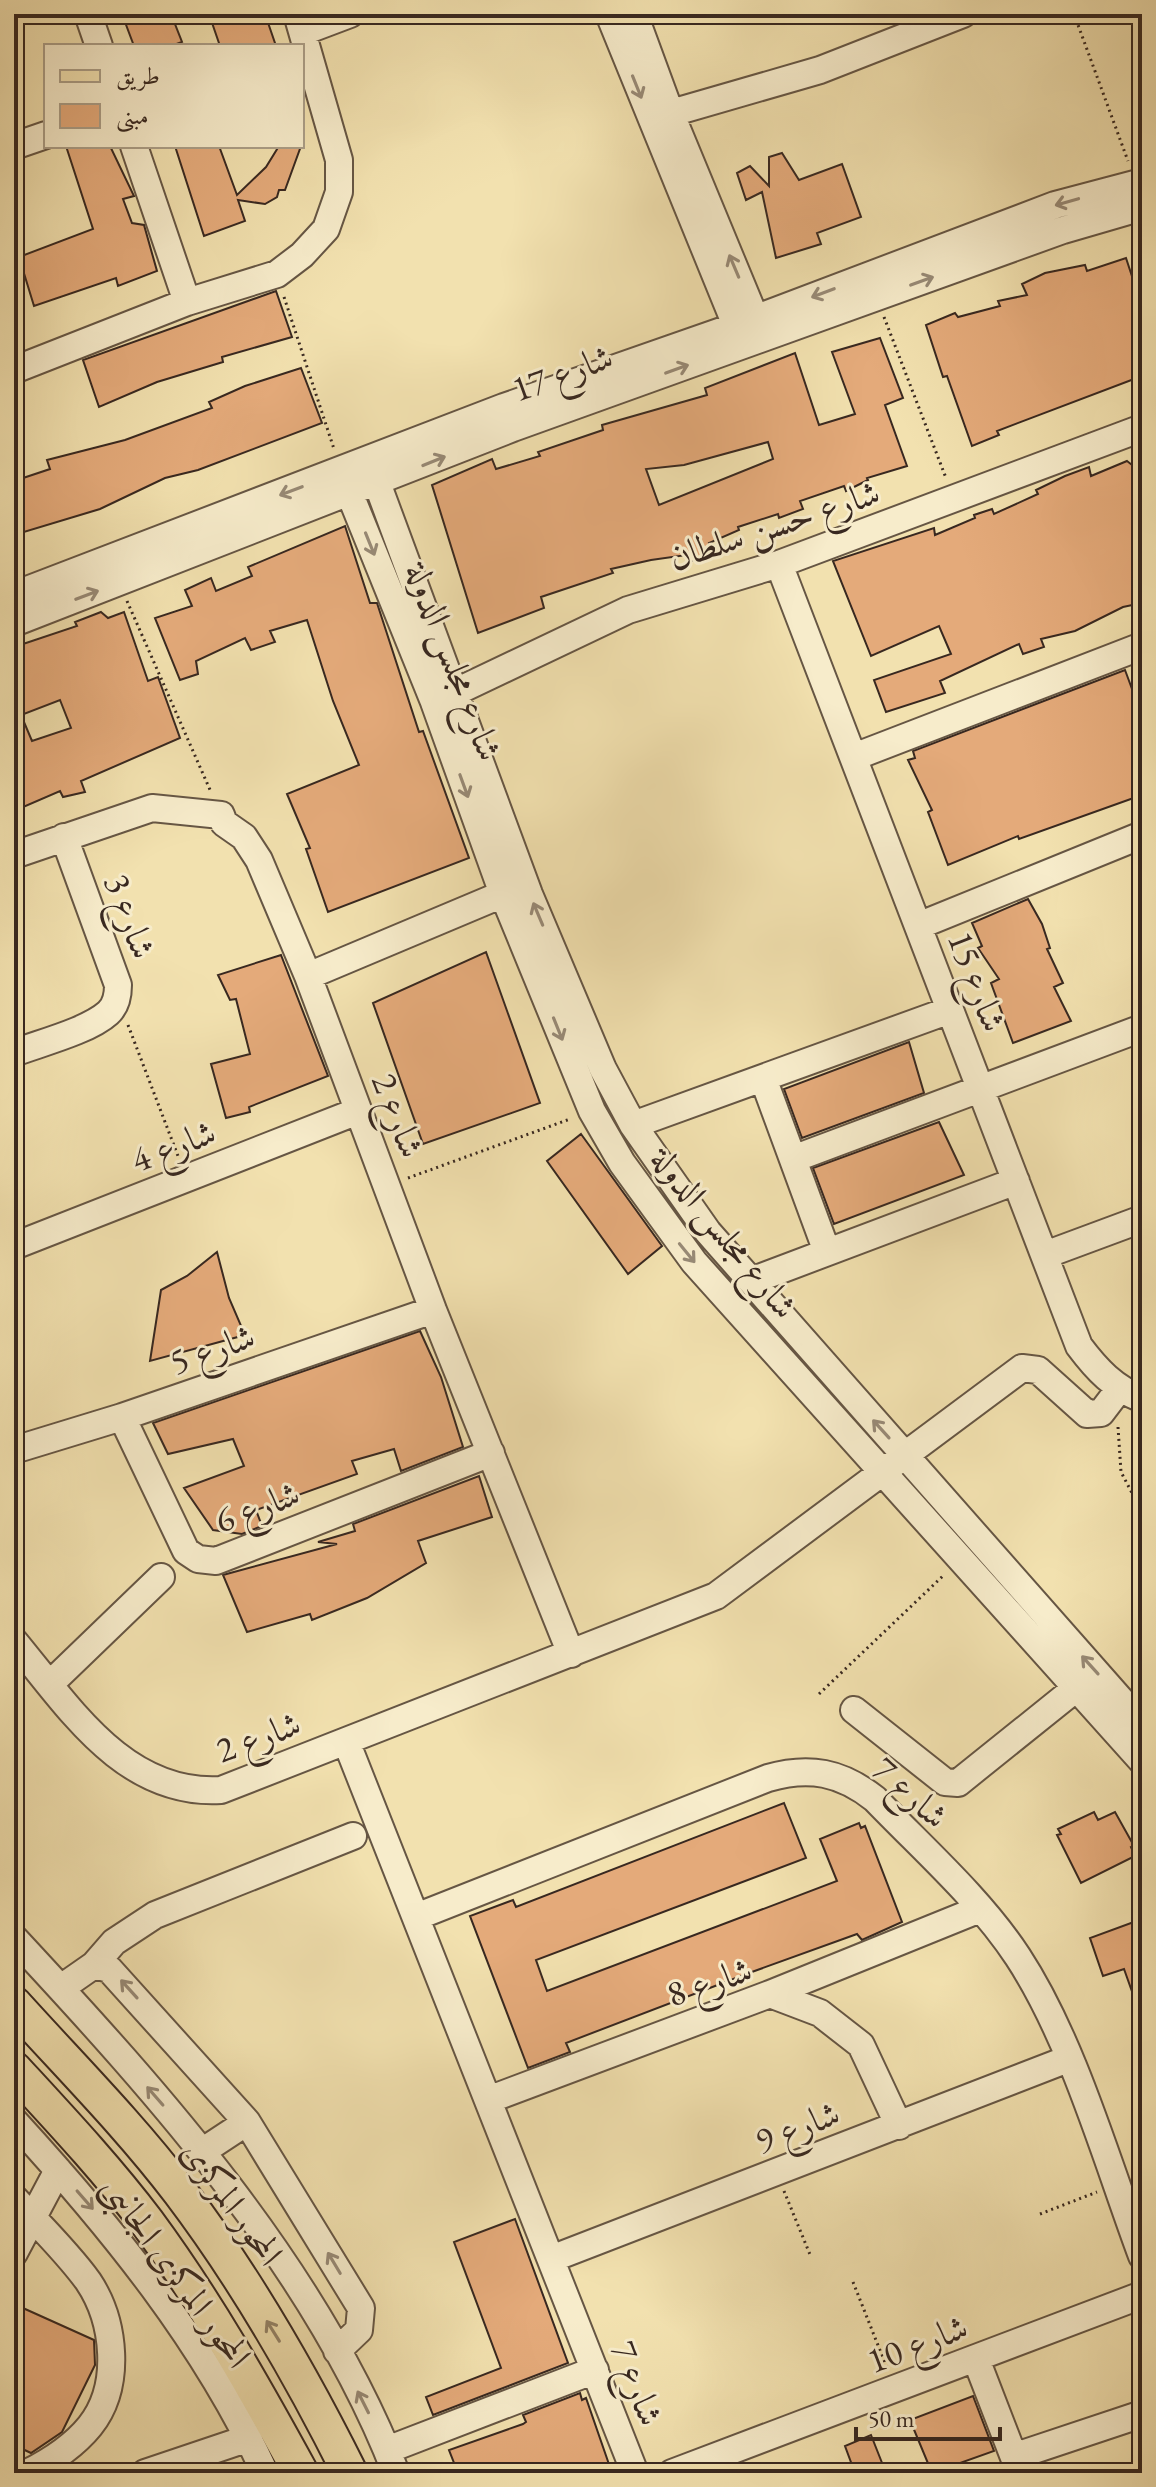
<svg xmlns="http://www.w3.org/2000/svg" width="1156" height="2487" font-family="'EB Garamond',Amiri,serif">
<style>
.building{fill:#e4aa7a;stroke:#382820;stroke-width:2;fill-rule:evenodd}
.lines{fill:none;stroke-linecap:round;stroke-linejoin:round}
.minor-casing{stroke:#665644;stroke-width:30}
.major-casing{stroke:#382820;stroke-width:38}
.path{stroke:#382820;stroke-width:3;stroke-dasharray:2 4;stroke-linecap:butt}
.minor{stroke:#f7eccb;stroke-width:26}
.major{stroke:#f2e1af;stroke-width:34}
.oneway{stroke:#988a76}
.oneway2{stroke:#958468}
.labels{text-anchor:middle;stroke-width:6;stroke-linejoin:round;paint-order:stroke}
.street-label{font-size:36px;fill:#382820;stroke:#f7eccb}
</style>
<rect width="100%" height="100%" fill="#f2e1af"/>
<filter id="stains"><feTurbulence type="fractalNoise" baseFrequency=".0025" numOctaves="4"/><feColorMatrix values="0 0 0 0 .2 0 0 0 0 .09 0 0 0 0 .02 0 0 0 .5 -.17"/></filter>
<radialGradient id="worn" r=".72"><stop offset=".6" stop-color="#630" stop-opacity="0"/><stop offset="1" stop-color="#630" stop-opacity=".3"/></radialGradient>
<path class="building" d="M122 14H171L182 42 171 46H134Z
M209 14H265L276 46H220Z
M66 146H110L134 196 123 199 132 223 144 225 157 271 118 286 116 278 34 306 19 257 93 229Z
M175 146H219L237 195 266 167 279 146H301L285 190H279L277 197 265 204 238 200 245 221 204 236Z
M782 153 799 180 842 164 861 217 817 233 821 244 776 258 762 192 746 200 737 173 750 166 769 186V157Z
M1126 258 1142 307V376L997 431 999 435 972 446 947 376 943 377 926 325 955 313 958 317 1000 306 998 301 1027 295 1022 284 1045 273 1085 265 1087 271Z
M276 291 292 337 222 357 223 362 157 382 99 407 83 360Z
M880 338 903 398 885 405 907 466 867 478 868 480 846 491 844 486 800 501 803 509 779 518 778 514 738 527 739 530 709 543 713 555 688 562 686 555 651 560 611 569 613 573 541 597 544 608 478 633 432 485 492 459 496 469 540 456 538 452 603 430 602 425 707 395 705 388 795 353 819 425 855 414 832 352ZM768 442 773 459 659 505 646 469 684 465Z
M301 368 322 423 198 470 165 478 100 509 14 535V481L50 469 47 460 125 440 212 408 209 402 245 386Z
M1127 461 1132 465 1142 462V603L1123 607 1075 631 1041 639 1044 647 1023 654 1019 644 940 681 945 693 886 712 874 680 951 654 939 626 871 656 833 561 934 528 935 535 975 518 974 515 992 509 994 514 1038 494 1036 490 1065 476 1089 467 1091 476Z
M345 526 370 603H377L419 732 423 731 469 858 328 912 306 849 310 848 287 794 359 765 333 701 307 620 270 631 275 642 251 650 245 638 196 661 198 674 180 680 155 618 192 606 185 590 211 578 216 591 252 576 248 567Z
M101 612 108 618 124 612 148 681 158 677 180 738 81 781 85 792 63 797 60 791 14 811V647L77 626 75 622ZM60 700 71 728 32 741 21 715Z
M1125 670 1142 716V795L1019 839 1018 836 948 865 928 812 932 810 908 760 915 758 913 751Z
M1028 899 1042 924 1050 948 1047 949 1063 983 1054 987 1071 1021 1013 1043 991 983 999 979 978 948 982 946 972 923Z
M486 952 540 1103 423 1144 373 1003Z
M281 955 328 1076 249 1107 250 1112 226 1118 211 1064 250 1054 236 999 230 1000 218 975Z
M909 1042 924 1093 802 1138 784 1089Z
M939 1122 964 1175 834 1224 813 1168Z
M581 1134 662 1246 628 1274 547 1161Z
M217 1252 229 1298 245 1335 150 1361 161 1290 187 1276Z
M420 1331 441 1377 463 1447 401 1471 394 1449 352 1461 357 1474 256 1510 262 1526 242 1534 213 1530 184 1488 244 1466 233 1439 168 1454 153 1423Z
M479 1476 492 1517 418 1541 426 1563 367 1598 312 1620 310 1614 247 1632 223 1575 337 1544 318 1542 355 1531 353 1524Z
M784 1803 806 1858 536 1960 547 1991 837 1881 820 1839 859 1823 861 1828 865 1826 902 1922 862 1940 857 1934 749 1973 566 2043 570 2052 528 2068 470 1916 513 1900 516 1907Z
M1094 1812 1098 1820 1115 1812 1134 1846 1131 1847 1135 1856 1081 1883 1057 1835 1061 1834 1058 1829Z
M1142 1919V2014H1140L1124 1969 1103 1976 1090 1938Z
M515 2219 568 2363 433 2415 426 2397 501 2368 454 2242Z
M14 2304 94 2340 95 2365 62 2432 31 2453 14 2445Z
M580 2393 582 2400 586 2398 612 2473H458L449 2450 523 2424 526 2422 523 2415Z
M973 2396 994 2451 932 2473 910 2420Z
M871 2435 886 2473H855L845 2446Z"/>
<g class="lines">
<defs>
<path id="minor" d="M88 14 99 46
M609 14 742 340
M634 14 670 112 761 332
M305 31 350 14
M654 118 820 70 963 14
M14 146 46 135
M134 146 187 302
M14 370 187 302 277 274 302 255 326 229 339 192V160L297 14
M369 461 529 894 603 1069 633 1125 708 1232 1142 1724
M341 472 434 702 503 894 592 1111 622 1163 694 1262 1142 1761
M779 564 1079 1346C1097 1370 1114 1388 1142 1399
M14 595 504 407 736 326 1055 205 1142 182
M14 623 513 428 1063 230 1142 207
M441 699 628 610 779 564 1142 428
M854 757 1142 646
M14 855 152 808 221 815 224 823 244 837 259 860 308 976 433 1310 571 1654
M918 926 1142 835
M308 976 503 894
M14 1053C40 1043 88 1031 108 1013 116 1006 118 995 118 985L64 837
M763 1078 827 1252
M633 1125 950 1010
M793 1159 1142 1028
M14 1246 358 1111
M1045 1255 1142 1219
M751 1281 1016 1181
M122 1417 186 1551 198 1559 216 1561 491 1453
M14 1450 122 1417 433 1310
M14 1641C69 1707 124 1796 221 1790L716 1596 1022 1368 1038 1370 1087 1414 1101 1413 1120 1388
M50 1684 161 1577
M854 1710 945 1782 958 1783 1075 1689
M346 1741 635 2473
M416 1917 768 1778C809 1766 841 1772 875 1799 923 1849 980 1899 1018 1957 1073 2041 1107 2162 1142 2256
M14 1938C160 2095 318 2271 396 2473
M94 1965 114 1942 155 1915 353 1836
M61 1988 94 1965 109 1969 247 2122 361 2308 359 2330 337 2351
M770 1994 980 1909
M488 2100 770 1994 820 2013 861 2045 899 2126
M14 2121C111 2227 205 2342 265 2473
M203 2151 247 2122
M14 2198C39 2225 67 2252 88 2281 115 2321 122 2386 90 2426 73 2447 51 2461 27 2473
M14 2253 58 2170
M551 2259 1068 2059
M976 2359 1020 2473
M387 2450 595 2370
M1016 2456 1142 2414
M145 2473 249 2438
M672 2473 1142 2295"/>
<path id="major" d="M14 2004C70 2066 129 2125 180 2192 246 2279 301 2375 350 2473
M14 2069C60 2119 106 2168 147 2222 206 2302 254 2387 301 2473"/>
</defs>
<use href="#minor" class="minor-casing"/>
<use href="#major" class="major-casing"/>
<path class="path" d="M1074 14 1128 161
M284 297 334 449
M884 317 946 478
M127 601 211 792
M128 1025 178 1156
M408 1178 570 1119
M1118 1427 1121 1472 1142 1512
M819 1694 945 1574
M784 2191 811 2257
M1040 2214 1097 2192
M853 2282 887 2368"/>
<use href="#minor" class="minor"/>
<use href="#major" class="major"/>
</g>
<defs><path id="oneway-shaft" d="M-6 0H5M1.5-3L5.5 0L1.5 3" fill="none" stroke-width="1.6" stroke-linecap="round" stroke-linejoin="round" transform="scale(2)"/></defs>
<g class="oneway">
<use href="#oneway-shaft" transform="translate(637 87) rotate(68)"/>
<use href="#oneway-shaft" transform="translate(1067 202) rotate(164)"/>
<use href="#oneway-shaft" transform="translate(734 266) rotate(-113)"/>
<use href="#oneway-shaft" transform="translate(922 281) rotate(-20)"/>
<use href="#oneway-shaft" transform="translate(823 293) rotate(159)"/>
<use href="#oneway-shaft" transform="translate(677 369) rotate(-20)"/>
<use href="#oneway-shaft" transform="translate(434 461) rotate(-22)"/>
<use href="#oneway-shaft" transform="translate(291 491) rotate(159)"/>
<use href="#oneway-shaft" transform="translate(370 544) rotate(68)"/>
<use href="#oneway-shaft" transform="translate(87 595) rotate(-21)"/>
<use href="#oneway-shaft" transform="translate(464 786) rotate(70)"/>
<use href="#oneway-shaft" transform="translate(538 914) rotate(-113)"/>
<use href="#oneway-shaft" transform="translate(558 1029) rotate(68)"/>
<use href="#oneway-shaft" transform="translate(687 1253) rotate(51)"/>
<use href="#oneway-shaft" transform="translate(881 1429) rotate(-132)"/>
<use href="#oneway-shaft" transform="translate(1090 1665) rotate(-132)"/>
<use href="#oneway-shaft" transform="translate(129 1989) rotate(-132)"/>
<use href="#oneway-shaft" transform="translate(155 2096) rotate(-131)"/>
<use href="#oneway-shaft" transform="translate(85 2200) rotate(49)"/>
<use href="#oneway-shaft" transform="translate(334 2263) rotate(-121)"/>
<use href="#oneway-shaft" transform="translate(363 2402) rotate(-117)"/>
</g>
<use class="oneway2" href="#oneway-shaft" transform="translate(273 2331) rotate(-122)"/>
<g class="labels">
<g class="street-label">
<text transform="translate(562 372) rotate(-20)" y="13">شارع 17</text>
<text transform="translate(774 524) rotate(-18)" y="13">شارع حسن سلطان</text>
<text transform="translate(455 661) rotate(69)" y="13">شارع مجلس الدولة</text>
<text transform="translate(131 916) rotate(70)" y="13">شارع 3</text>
<text transform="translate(978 981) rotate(69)" y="13">شارع 15</text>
<text transform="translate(399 1115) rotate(69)" y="13">شارع 2</text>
<text transform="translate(173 1145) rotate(-21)" y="13">شارع 4</text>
<text transform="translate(725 1232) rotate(51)" y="13">شارع مجلس الدولة</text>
<text transform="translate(212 1348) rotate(-19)" y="13">شارع 5</text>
<text transform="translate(257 1506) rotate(-20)" y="13">شارع 6</text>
<text transform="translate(258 1736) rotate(-20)" y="13">شارع 2</text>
<text transform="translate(911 1792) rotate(42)" y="13">شارع 7</text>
<text transform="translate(709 1981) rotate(-18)" y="13">شارع 8</text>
<text transform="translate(797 2126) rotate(-21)" y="13">شارع 9</text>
<text transform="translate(233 2202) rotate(54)" y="13">المحور المركزى</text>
<text transform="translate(177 2271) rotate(54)" y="13">المحور المركزى الجانبى</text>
<text transform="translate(917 2343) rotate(-21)" y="13">شارع 10</text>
<text transform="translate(638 2383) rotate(69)" y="13">شارع 7</text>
</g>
</g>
<rect width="1156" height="2487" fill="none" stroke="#f2e1af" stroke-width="48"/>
<rect x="16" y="16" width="1124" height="2455" fill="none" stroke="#382820" stroke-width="4"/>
<rect x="24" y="24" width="1108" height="2439" fill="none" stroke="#382820" stroke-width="2"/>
<rect x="44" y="44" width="260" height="104" fill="#f7eccb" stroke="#ab9e87" stroke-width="2"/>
<rect x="60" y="70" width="40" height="12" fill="#f2e1af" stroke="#ab9e87" stroke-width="2"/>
<text x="116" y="84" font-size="24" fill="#382820">طريق</text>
<rect x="60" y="104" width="40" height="24" fill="#e4aa7a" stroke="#ab9e87" stroke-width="2"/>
<text x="116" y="124" font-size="24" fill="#382820">مبنى</text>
<path d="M856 2427v12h144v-12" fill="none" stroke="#382820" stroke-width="4"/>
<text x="868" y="2427" font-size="24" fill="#382820" stroke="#f7eccb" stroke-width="6" paint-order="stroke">50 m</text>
<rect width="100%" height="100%" filter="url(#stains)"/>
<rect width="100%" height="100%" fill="url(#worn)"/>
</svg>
